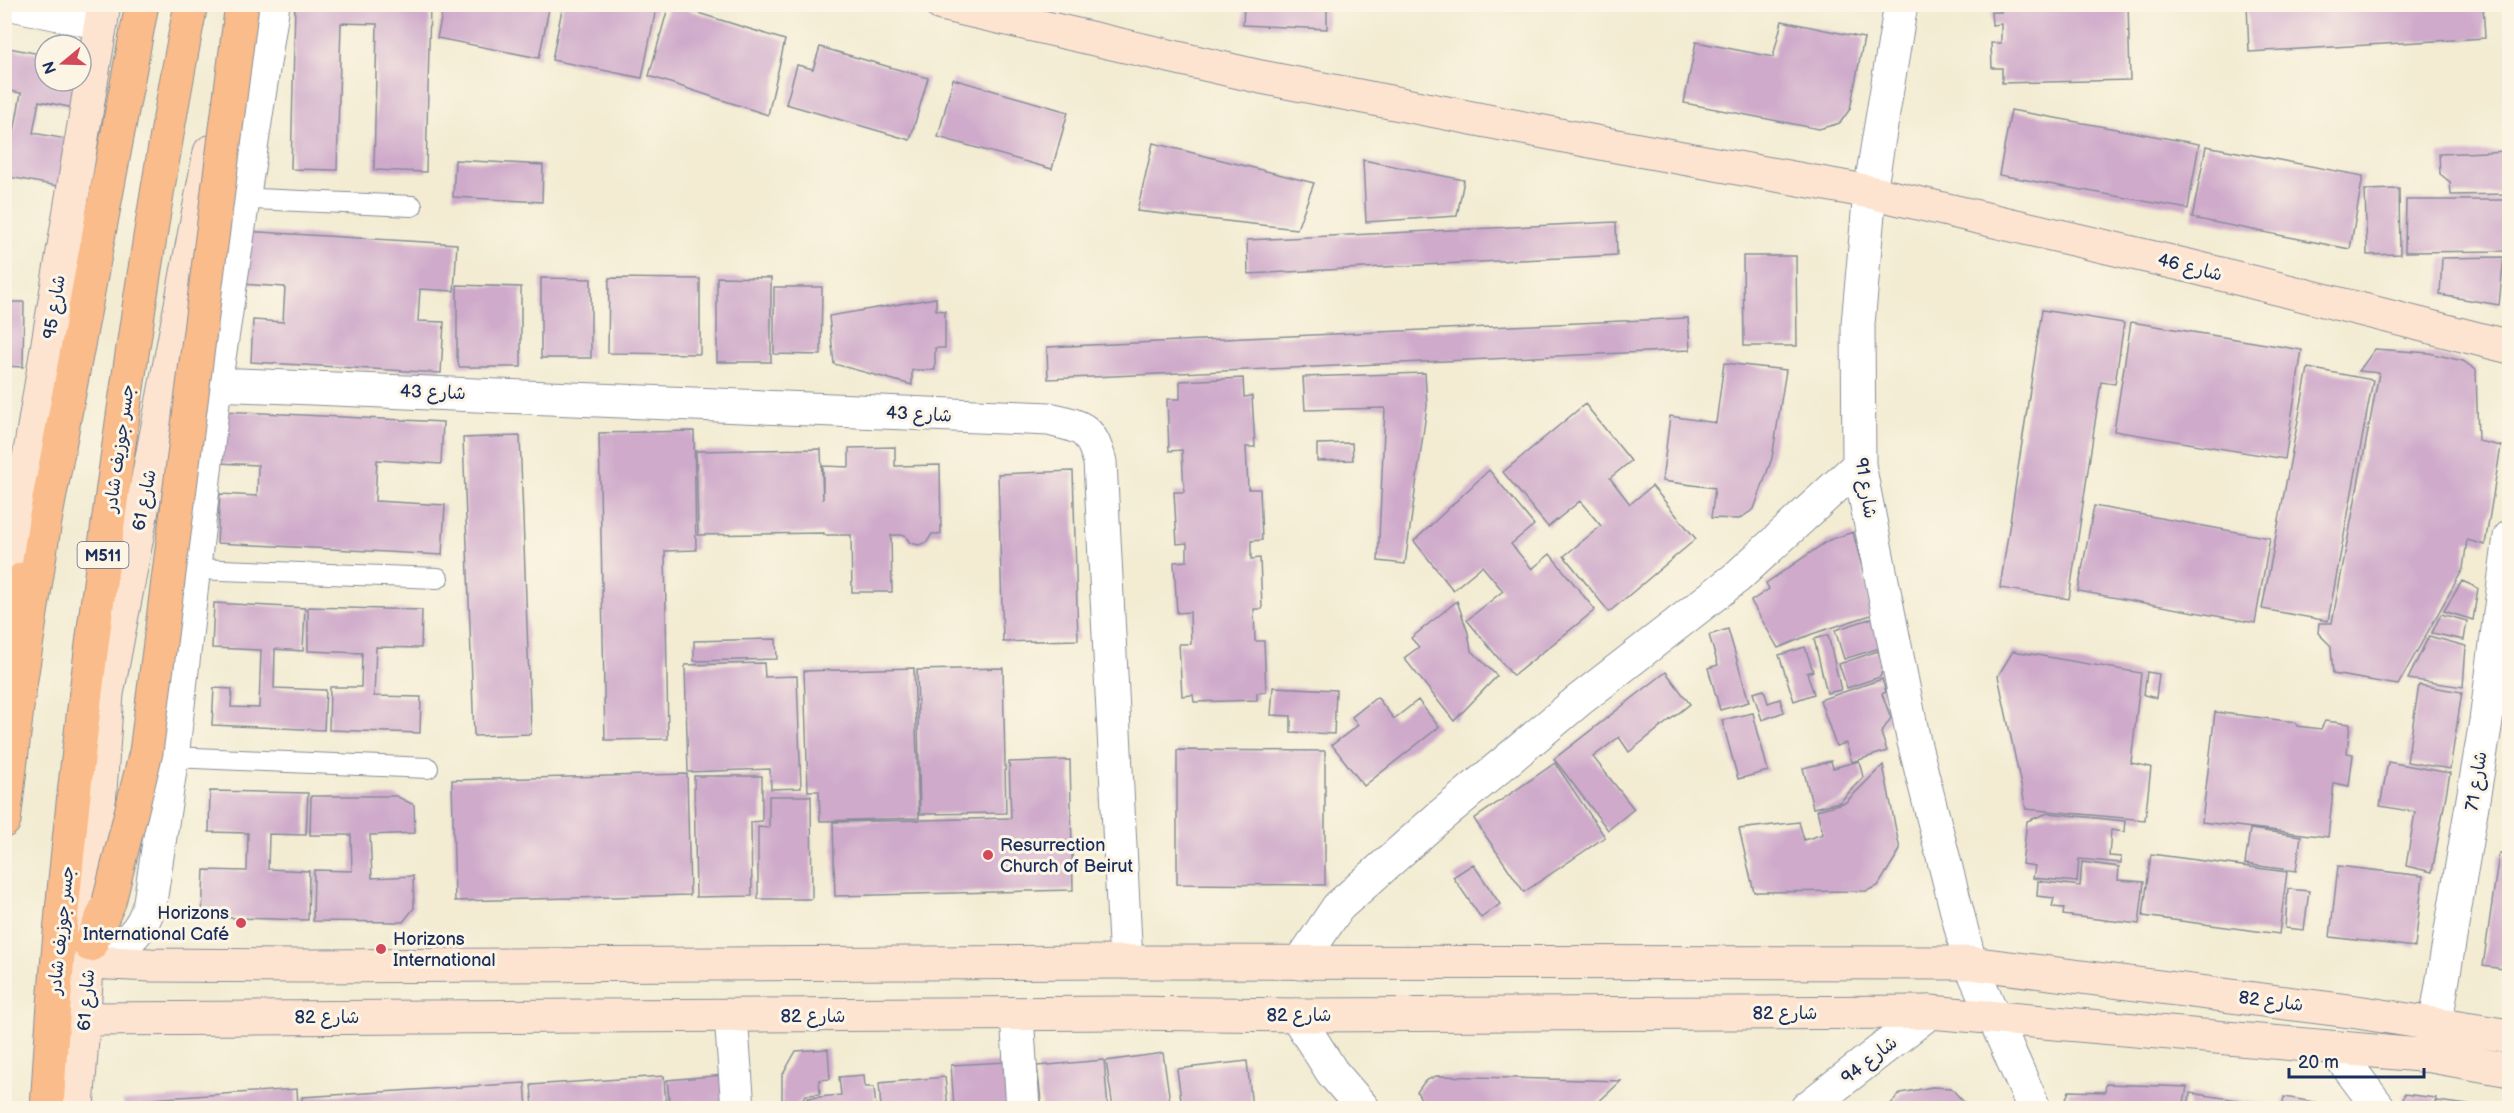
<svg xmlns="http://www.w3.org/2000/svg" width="2514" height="1113" font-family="'Balsamiq Sans','Playpen Sans Arabic',sans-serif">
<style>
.building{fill:#cfaacb}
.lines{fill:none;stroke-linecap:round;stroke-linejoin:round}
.lane-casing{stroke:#878e98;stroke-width:22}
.street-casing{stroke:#878e98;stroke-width:35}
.secondary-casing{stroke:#878e98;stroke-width:35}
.highway-casing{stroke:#878e98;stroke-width:35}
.lane{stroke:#fff;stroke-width:20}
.street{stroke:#fff;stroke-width:33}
.secondary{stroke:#fde4d0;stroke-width:33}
.highway{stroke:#f9bc8a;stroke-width:33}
.highway-bridge-casing{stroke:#878e98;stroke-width:35;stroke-linecap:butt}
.highway-bridge{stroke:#f9bc8a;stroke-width:33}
.poi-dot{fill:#d1495b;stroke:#fcf5e5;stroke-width:2}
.labels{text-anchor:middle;stroke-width:6;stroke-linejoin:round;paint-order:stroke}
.shield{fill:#fcf5e5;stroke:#5e6a86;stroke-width:1.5}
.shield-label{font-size:16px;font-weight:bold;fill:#1b2f5e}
.street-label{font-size:18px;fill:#1b2f5e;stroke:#fcf5e5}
.poi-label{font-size:18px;fill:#1b2f5e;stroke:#fcf5e5;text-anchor:start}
</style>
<rect width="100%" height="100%" fill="#fcf5e5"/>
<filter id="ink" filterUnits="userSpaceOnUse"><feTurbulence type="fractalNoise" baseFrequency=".0167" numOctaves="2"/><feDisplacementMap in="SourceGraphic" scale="12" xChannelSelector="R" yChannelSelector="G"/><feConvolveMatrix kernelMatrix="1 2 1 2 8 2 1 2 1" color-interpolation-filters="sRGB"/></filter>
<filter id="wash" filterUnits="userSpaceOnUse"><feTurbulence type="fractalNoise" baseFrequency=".008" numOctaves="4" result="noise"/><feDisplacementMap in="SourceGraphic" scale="24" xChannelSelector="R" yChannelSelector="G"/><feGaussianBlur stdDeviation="1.35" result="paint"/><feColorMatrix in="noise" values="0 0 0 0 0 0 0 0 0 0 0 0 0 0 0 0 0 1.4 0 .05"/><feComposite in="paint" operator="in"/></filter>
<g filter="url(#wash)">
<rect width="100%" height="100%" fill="#f3ecd3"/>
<g id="blocks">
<path class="building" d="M295 4H430L426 172 374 170 377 24 341 23 337 170 291 169Z
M444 4H550L539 58 437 38Z
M563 4H657L642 78 552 60Z
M669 4 785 40 768 115 649 76Z
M1244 4H1327V29L1243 25Z
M2000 4H2128L2130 80 2002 83V68H1992L1991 43H2001V24L1992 25 1991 12H2001Z
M2247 4H2483L2485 38 2249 52Z
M1782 21 1864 38 1850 109 1840 123 1819 129 1684 103 1696 42 1773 57Z
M4 47 45 55V81H81L79 109 39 101 33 133 72 140 62 187 4 176V130L14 132 21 93 4 90Z
M820 47 928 78 910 140 786 104 797 65 813 69Z
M953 79 1068 112 1052 169 938 137Z
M2011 110 2199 144 2188 209 1999 175Z
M1153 143 1314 183 1297 229 1137 211Z
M2206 146 2363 176 2350 249 2192 218Z
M2510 151V194L2451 195 2450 182 2440 174 2439 154Z
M455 160 543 165 542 202 453 197Z
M1363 160 1464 180 1457 216 1366 222Z
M2399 189 2400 254 2367 255 2365 190Z
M2406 200H2509V251L2405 252Z
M1616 222 1617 255 1248 274 1247 240Z
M244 231 457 244 454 291 420 289 418 321 444 322 441 373 251 362 253 320 283 322 285 287 241 284Z
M4 236 11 240V284H4Z
M1743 256H1796L1797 346H1744Z
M2504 257 2499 305 2440 295 2442 258Z
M717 277 771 278V362H717Z
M541 278 591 279V358H541Z
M609 278 700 279V354L608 353Z
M457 285 521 287V367H459L457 356Z
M774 287H822L821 355 774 354Z
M936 298V310L945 311V348H935V370H912V385L834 364 829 316Z
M4 302H24L23 367 4 366Z
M2042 310 2124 323 2115 384 2101 382 2069 599 2000 588Z
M1688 318 1690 350 1048 379 1047 347Z
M2131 322 2302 350 2285 459 2114 431Z
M2375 349 2429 353 2463 361 2476 370 2478 441 2501 446 2485 545 2467 540 2463 569 2398 685 2333 674 2331 646 2318 633 2319 623H2332L2379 373 2359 371Z
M1724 363 1786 370 1772 458 1754 509 1739 519 1711 518 1715 488 1662 481 1670 416 1716 423Z
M2308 368 2373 380 2328 621 2262 609Z
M1425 373 1427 406 1405 564 1378 561 1385 408 1305 410 1303 377Z
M1243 378 1244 397 1252 396 1255 447H1246L1248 489H1260L1262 540 1251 541V559L1260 558 1262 609H1254L1255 641H1264L1266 692 1257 693V700L1194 702 1193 695 1182 696 1179 644H1191L1190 612 1177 613 1174 562 1187 561V543L1177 544 1174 492H1184L1182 450 1169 451 1167 399H1180V381Z
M1585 404 1631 461 1610 478 1630 504 1652 486 1696 539 1609 612 1564 556 1601 526 1580 501 1548 527 1503 472Z
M222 411 443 422 441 464 377 460 375 501 445 505 442 555 217 543 220 494 257 496 258 465 219 463Z
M694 431 696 550 665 551 668 739 605 740 599 433Z
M520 436 531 734 474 736 463 438Z
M1352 443 1353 460 1317 461V444Z
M895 447V466L940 465 941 534H932L927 542 919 545 910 543 905 535H891L892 592H852L851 535H824V533L698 535 696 451 821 449 823 500V466L849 467V448Z
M1489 470 1534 525 1511 544 1532 569 1550 554 1595 610 1513 676 1467 620 1503 591 1482 566 1453 590 1414 541Z
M1073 471 1078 640 1003 642 998 474Z
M2094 506 2270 538 2255 623 2078 591Z
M1853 532 1874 614 1812 634 1778 648 1751 601 1769 589 1766 583 1829 540Z
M2462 581 2478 588 2473 620 2444 611Z
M1457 601 1468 633 1471 650 1497 676 1454 721 1404 658 1419 647 1411 638Z
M214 603 305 608 303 651 275 649 274 688 326 690 324 730 212 725 214 688 232 689 231 707 259 708 261 650 212 648Z
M308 607 422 610 421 648 376 647 374 696 421 697 420 733 329 730 330 687H361L362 653 308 651Z
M2441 614 2467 621 2464 640 2432 633Z
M1876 617 1880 648 1844 659 1835 630Z
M1728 629 1749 702 1720 710 1708 668 1718 665 1709 635Z
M1828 635 1841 690 1827 693 1814 639Z
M2429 636 2466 646 2463 687 2408 679Z
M776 639 777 659 694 661V641Z
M1805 647 1813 671 1807 673 1814 694 1794 701 1779 655Z
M1878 651 1884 667 1880 677 1847 688 1839 664Z
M2013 651 2141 673 2131 763 2151 767 2145 820 2026 809 1998 676Z
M764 663 765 677 797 676 801 788 771 789 770 769 688 772 685 665Z
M914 668 919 818 820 821 819 791H808L804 671Z
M1003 668 1006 813 920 814 917 670Z
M1666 672 1690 704 1629 752 1619 737 1593 757 1634 809 1608 830 1554 759Z
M2147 672 2159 674 2156 698 2144 695Z
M1882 679 1886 692 1882 694 1891 718 1881 733 1887 751 1852 762 1846 743 1836 746 1820 700Z
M2419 685 2462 692 2450 769 2407 762Z
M1273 687 1336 690 1334 734 1291 732V716L1271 715Z
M1764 690 1768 703 1780 699 1784 712 1762 720 1753 693Z
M1377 697 1394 719 1418 700 1439 727 1364 786 1332 745 1358 725 1352 717Z
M2215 712 2295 722 2297 726 2321 729 2325 721 2350 724 2347 753 2353 754 2349 786 2334 783 2328 837 2202 822Z
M1753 713 1768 771 1738 779 1722 720Z
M1177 750 1325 751V885L1177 884Z
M1070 760 1073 890 835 896 833 822 1011 818 1009 762Z
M1831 761 1833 768 1859 761 1863 777 1840 802 1813 808 1803 768Z
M2388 762 2450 773 2432 872 2406 866 2415 812 2380 806Z
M1555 763 1605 837 1524 892 1474 819Z
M1883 765 1900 850 1878 886 1866 891 1754 892 1739 829 1799 822 1804 840 1823 834 1817 810 1846 802Z
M687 774 690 895 455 901 452 780Z
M694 776H762V821L751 822 752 896 696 897Z
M210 791 308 793 306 835 269 834 268 869 309 871 308 920 202 917 204 870 247 871 248 833 209 832Z
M311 796H396L414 805 415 833 370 835 372 878 413 876 414 908 403 922 313 921 314 870 352 871 351 835H310Z
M769 796H811L812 899H758V827L769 828Z
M2048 813 2125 821 2124 832 2111 830 2109 856 2121 857V863L2079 859 2077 882 2033 878 2035 866 2022 864 2027 821Z
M2250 829 2301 836 2296 871 2245 864Z
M2151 854 2287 872 2279 934 2143 916Z
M2499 854 2510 856V970L2483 966Z
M2082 862 2119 867 2118 880 2144 882 2139 924 2063 915 2064 908 2052 907 2054 898 2037 896 2038 881 2080 886Z
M1473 864 1500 904 1481 918 1453 877Z
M2338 866 2423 876 2415 947 2330 937Z
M2288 889 2309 891 2304 930 2285 928Z
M828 1049 830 1079 819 1080 820 1094 806 1095 794 1108H782V1076L796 1051Z
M1163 1053 1171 1108H1113L1106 1061Z
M1104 1060 1108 1108H1042L1037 1066Z
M1247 1061 1252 1108H1182L1177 1069Z
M1006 1062 1009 1108H954L951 1065Z
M737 1074 740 1108H670L667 1080Z
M864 1075 865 1087H874L876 1108H798L808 1098 841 1095 839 1077Z
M664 1076 666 1108H533L531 1085Z
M1436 1076 1621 1081 1592 1108H1426L1417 1092 1425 1081Z
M945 1077 948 1108H881L879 1083Z
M525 1083 527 1108H302V1097Z
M2106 1084 2187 1087 2183 1108H2068L2065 1102 2069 1091 2105 1092Z
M1932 1087 1951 1088 1969 1108H1887L1901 1093Z
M297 1089 298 1108H124L123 1101Z
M2190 1093 2279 1106 2278 1108H2188Z
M2404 1094 2436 1098 2434 1108H2402Z
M2284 1097 2320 1103 2319 1108H2282Z
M2437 1101 2483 1107V1108H2436Z"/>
</g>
</g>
<g filter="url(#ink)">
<use href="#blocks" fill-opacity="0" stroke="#878e98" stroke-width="1.5"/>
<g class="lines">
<defs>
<path id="lane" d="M233 198 412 206
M194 569 438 578
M172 757 428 768"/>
<path id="street" d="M12 4 101 23
M1901 4 1870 192 1858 324 1859 465 1914 742 1970 963 2034 1108
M215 384 1049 419C1083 427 1090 427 1100 462L1126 962
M89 962C120 946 141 939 150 902L172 757 215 384 273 4
M1300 963 1338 907 1437 819 1578 701 1736 578 1859 465
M1017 1015 1023 1108
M1296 1015 1332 1072 1363 1108
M731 1017 738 1108
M2334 1048 2379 1108
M2431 1051 2486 721 2510 537
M1807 1108 1930 1012"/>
<path id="secondary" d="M941 4 1261 77 1611 145 1870 192 2193 267 2510 347
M4 609 104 4
M89 962 151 965 304 966 1126 962 1970 963 2357 1012 2510 1036
M85 1019 1121 1013 1296 1015 1930 1012 2431 1056 2510 1070
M77 1108 107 694 210 152"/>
<path id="highway" d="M4 626 23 579
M4 821 18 699 45 521 142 4
M90 945 109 902
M47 1108C59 898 85 688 114 480 136 321 160 162 191 4"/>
</defs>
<use href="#lane" class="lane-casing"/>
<use href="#street" class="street-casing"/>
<use href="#secondary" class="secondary-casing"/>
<use href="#highway" class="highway-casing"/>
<use href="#lane" class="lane"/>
<use href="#street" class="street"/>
<use href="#secondary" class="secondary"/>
<use href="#highway" class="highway"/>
<defs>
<path id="highway-bridge" d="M109 902 146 752 242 4"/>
</defs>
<use href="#highway-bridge" class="highway-bridge-casing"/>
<use href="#highway-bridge" class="highway-bridge"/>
</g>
</g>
<g class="poi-dot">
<circle cx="988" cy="855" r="6"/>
<circle cx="241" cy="923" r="6"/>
<circle cx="381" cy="949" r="6"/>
</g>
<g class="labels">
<rect class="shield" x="77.5" y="542" width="51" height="26" rx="4.5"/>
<g class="shield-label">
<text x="103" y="561">M511</text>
</g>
<g class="street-label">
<text transform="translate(2190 267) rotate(14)" y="6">شارع 46</text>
<text transform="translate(54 307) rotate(-81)" y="6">شارع 95</text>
<text transform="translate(433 392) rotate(2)" y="6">شارع 43</text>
<text transform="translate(919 414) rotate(3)" y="6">شارع 43</text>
<text transform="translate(119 448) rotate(-82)" y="6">جسر جوزيف شادر</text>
<text transform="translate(1866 488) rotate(81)" y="6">شارع 91</text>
<text transform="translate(144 500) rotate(-79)" y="6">شارع 61</text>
<text transform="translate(2476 781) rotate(-81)" y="6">شارع 71</text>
<text transform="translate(61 930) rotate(-84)" y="6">جسر جوزيف شادر</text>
<text transform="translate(86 1000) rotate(-86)" y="6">شارع 61</text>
<text transform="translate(2271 1001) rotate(7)" y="6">شارع 82</text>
<text x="1785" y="1019">شارع 82</text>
<text x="1299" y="1021">شارع 82</text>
<text x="813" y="1022">شارع 82</text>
<text x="327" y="1023">شارع 82</text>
<text transform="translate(1869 1060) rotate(-38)" y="6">شارع 94</text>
</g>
<g class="poi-label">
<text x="1000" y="851">Resurrection<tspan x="1000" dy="21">Church of Beirut</tspan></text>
<text x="229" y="919" text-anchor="end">Horizons<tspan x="229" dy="21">International Café</tspan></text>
<text x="393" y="945">Horizons<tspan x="393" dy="21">International</tspan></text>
</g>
</g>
<rect width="2514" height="1113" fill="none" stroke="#fcf5e5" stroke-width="24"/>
<g transform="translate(63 63) rotate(251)"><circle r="28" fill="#fcf5e5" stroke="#a2a6af" stroke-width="1.5"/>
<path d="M0-4.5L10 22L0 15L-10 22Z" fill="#d1495b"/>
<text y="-9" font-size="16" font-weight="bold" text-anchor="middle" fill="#1b2f5e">N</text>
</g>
<path d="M2289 1068v9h135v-9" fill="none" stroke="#1b2f5e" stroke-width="3"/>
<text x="2298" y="1068" font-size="18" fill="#1b2f5e" stroke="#fcf5e5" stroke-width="4.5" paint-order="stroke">20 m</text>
</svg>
